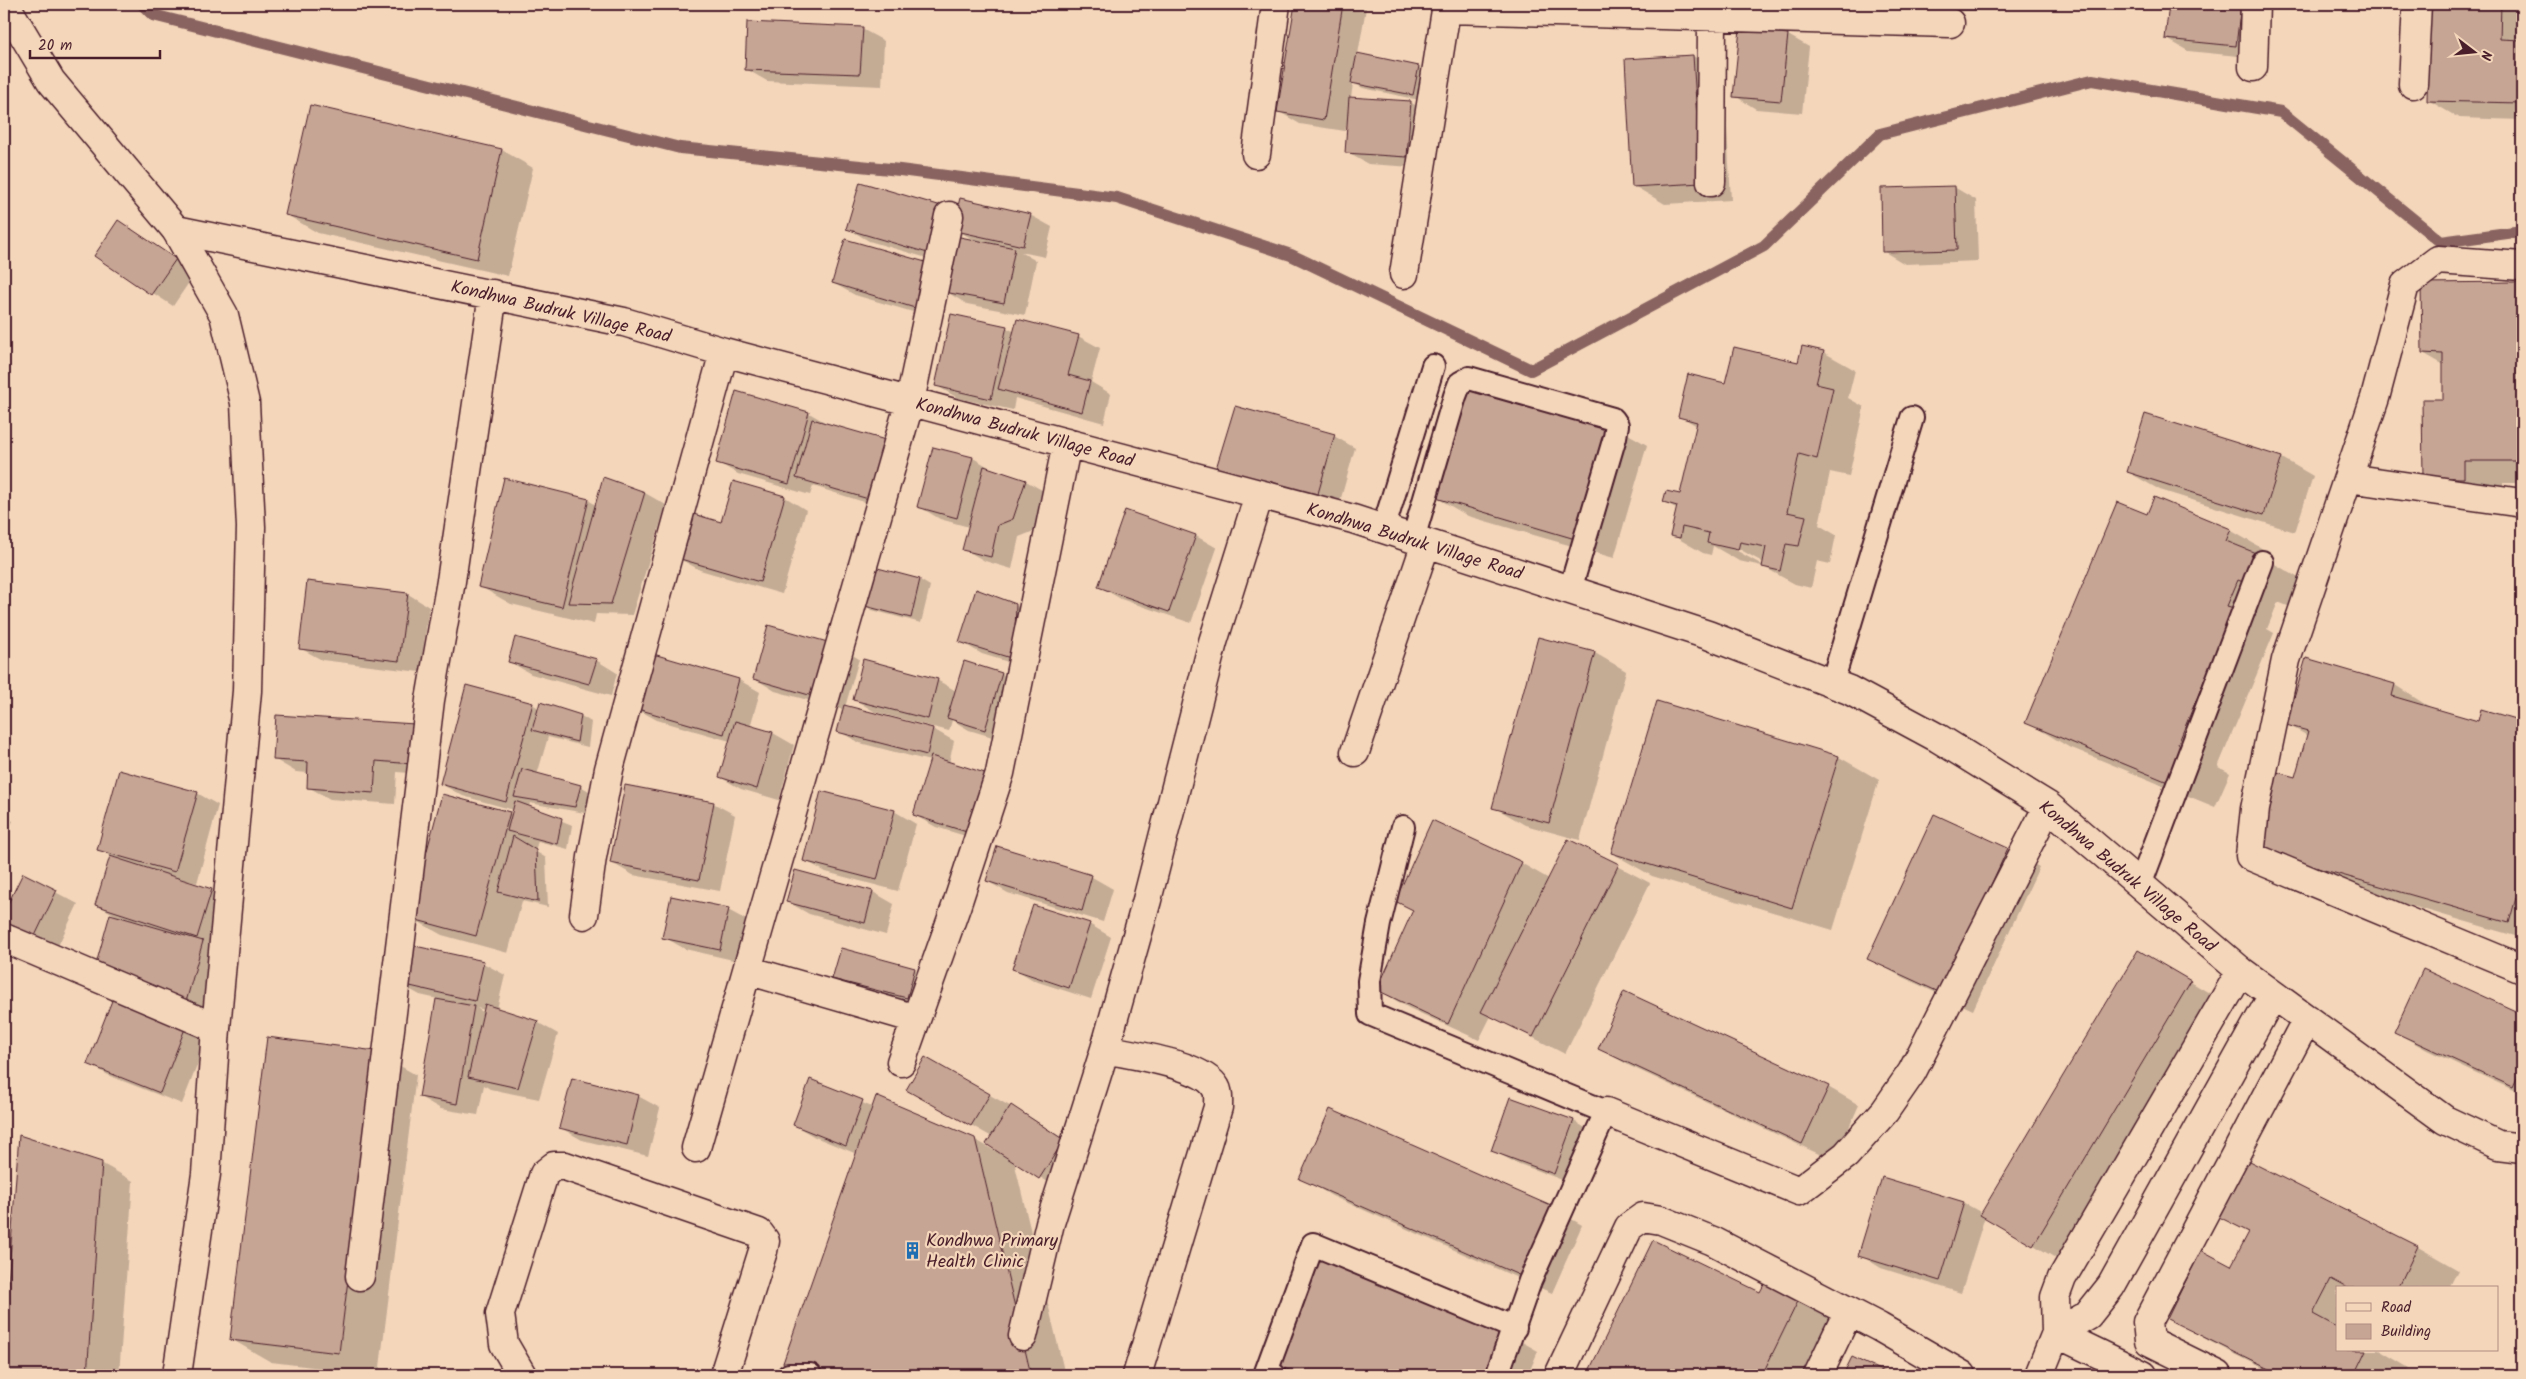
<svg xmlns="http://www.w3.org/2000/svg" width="2526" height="1379" font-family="Kalam,sans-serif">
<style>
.shadow{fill:#0003;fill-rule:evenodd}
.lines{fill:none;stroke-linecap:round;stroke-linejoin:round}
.stream{stroke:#896360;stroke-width:12}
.building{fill:#c7a594;stroke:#4a1f2b}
.service-casing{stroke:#4a1f2b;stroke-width:26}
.minor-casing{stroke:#4a1f2b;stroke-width:31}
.tertiary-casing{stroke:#4a1f2b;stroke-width:31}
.service{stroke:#f4d6ba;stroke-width:22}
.minor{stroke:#f4d6ba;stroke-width:28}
.tertiary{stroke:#f4d6ba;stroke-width:28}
.labels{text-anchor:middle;stroke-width:4.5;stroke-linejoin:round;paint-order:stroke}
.street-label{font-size:18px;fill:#4a1f2b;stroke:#f4d6ba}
.poi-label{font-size:18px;fill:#4a1f2b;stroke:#f4d6ba;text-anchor:start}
</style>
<rect width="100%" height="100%" fill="#f4d6ba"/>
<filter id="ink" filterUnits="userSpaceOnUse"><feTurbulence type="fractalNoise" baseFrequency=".02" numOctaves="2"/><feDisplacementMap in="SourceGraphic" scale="10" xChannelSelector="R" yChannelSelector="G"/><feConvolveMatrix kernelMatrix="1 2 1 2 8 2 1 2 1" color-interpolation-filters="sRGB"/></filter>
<g filter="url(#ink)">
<path class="shadow" d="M1296 4H1358L1366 8 1358 54 1419 67 1429 73 1424 101 1363 88 1353 83 1351 98 1410 102 1432 115 1428 168 1368 164 1346 152 1349 123H1347L1345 131 1300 124 1278 111Z
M1938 4H1999V11H1951Z
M2170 4H2263L2258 58 2188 51 2167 39Z
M2430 4H2518L2522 6V120L2459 118 2428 100Z
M862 29 884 41 882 86 767 81 746 69Z
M1788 35 1809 47 1802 113 1756 109 1735 96Z
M1693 56 1724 74 1731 200 1665 204 1634 186Z
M502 150 533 168 508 276 318 233 287 215Z
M1954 187 1976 200 1978 261 1905 264 1883 251Z
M1030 215 1052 227 1045 257 1021 252 1036 261 1025 315 967 304 945 291 937 319 855 295 833 283 928 264 951 265 869 241 847 228ZM962 233 974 240 960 238Z
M119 221 196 272 173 306 96 256Z
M2518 283 2522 286V483H2503L2504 500 2424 478 2445 400 2444 365 2423 353Z
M952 315 1007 328 1015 332 1078 336 1100 348 1091 382 1111 394 1104 423 1015 398 1013 410 958 398 937 386Z
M1823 352 1855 370 1848 398 1864 407 1849 476 1830 472 1819 525 1836 535 1830 564 1817 561 1811 588 1795 584 1762 566 1739 561 1713 546 1711 555 1703 553 1672 535 1678 509 1664 502 1681 496 1697 426 1680 416 1726 384 1799 363ZM1734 546 1764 563V566L1732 548Z
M737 393 809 413 828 424 889 442 910 454 893 511 813 486 810 495 738 474 717 462Z
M1616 427 1647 445 1614 558 1468 516 1437 498Z
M1334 436 1355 448 1336 516 1237 487Z
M973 458 994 470 1026 481 1047 493 1034 531 1019 537 1012 569 985 561 964 549 969 527 940 519 918 506Z
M2282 458 2313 476 2295 532 2160 490 2128 472Z
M603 479 645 493 666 505 632 615 596 614 594 624 511 604 479 586 588 500 596 505Z
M785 497 806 510 782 594 700 570 678 558 722 523Z
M2230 530 2270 553 2268 560 2307 583 2290 607 2278 602 2267 629 2274 633 2218 767 2230 773 2215 807 2067 746 2027 722Z
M1196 536 1217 548 1191 623 1121 599 1100 587Z
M920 580 930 586 921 623 872 610 862 604Z
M408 594 429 607 420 672 322 660 300 648Z
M1015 605 1037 617 1035 670 982 654 961 642Z
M838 646 859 659 845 707 933 729 954 741 949 763 1009 787 992 844 936 827 914 815 930 761 860 743 838 731 844 710 775 691 754 678Z
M1595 653 1626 671 1580 840 1525 825 1494 807Z
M651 655 739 680 760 692 750 727 773 733 794 745 779 800 741 789 720 777 730 741 657 720 635 708Z
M596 660 617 673 611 696 531 674 510 662Z
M1002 674 1023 686 1006 741 969 730 952 720 949 731 875 712 854 699 937 680 956 691Z
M2395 685 2434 710 2479 723 2482 711 2522 722V938L2292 871 2296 778 2308 736 2288 725Z
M532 704 539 708 540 704 581 716 591 722 588 747 548 737 537 775 580 786 591 792 585 813 530 803 529 807 572 825 568 849 538 841 535 851 546 858 548 907 522 901 508 953 442 935 410 917 509 813 513 815 514 810 463 796 441 784Z
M415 725 434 775 397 772 395 804 330 799 308 787 309 773 296 772 274 759Z
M1839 757 1879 780 1833 930 1652 876 1612 853Z
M197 793 218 805 197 883 189 881 188 883 212 890 233 903 207 1013 115 987 118 917 97 904 112 857 98 849Z
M713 803 735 815 720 891 633 875 612 863Z
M894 811 916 824 898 891 826 872 804 860Z
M1935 815 2007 849 2039 867 1973 1010 1900 976 1869 958Z
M4 816 13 821 4 838Z
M1568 840 1650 883 1565 1054 1491 1016 1479 1040 1409 1008 1378 990 1521 863 1549 879Z
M997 847 1092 877 1113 889 1103 922 1008 893 987 881Z
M796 872 873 892 894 904 886 935 809 914 788 902Z
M23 875 78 904 55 952 4 925V914Z
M728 910 750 922 742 962 685 949 664 937Z
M1089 924 1111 937 1091 999 1035 981 1013 968Z
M841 949 915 969 936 981 929 1009 855 990 834 978Z
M483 963 505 975 497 1009 537 1022 558 1034 539 1099 490 1089 484 1085 478 1115 441 1109 420 1097 438 999 420 995 398 983ZM477 1008 485 1010 484 1013Z
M2169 969 2221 1000 2064 1263 1985 1216 1961 1293 1881 1268 1860 1255 1964 1203 1982 1213Z
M2424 970 2522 1015V1094L2427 1050 2395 1032Z
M186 1027 207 1040 182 1104 110 1076 89 1064Z
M1599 1048 1828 1087 1859 1105 1834 1161 1630 1066Z
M376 1052 416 1075 379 1375 271 1362 231 1339Z
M925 1059 1033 1119 1085 1153 1061 1190 1014 1161 1065 1375H806L784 1363 857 1154 815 1137 794 1125 811 1081 874 1108 974 1139 995 1151 996 1149 992 1137 908 1089Z
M638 1096 660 1108 648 1156 582 1140 561 1128Z
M1511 1099 1574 1121 1595 1134 1576 1185 1514 1162 1492 1150Z
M1330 1111 1550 1207 1582 1225 1552 1293 1332 1196 1301 1178Z
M20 1136 101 1163 133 1181 119 1375H4Z
M2248 1162 2418 1247 2458 1270 2449 1288H2337V1350H2379L2409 1368 2405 1375H2277L2209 1341 2169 1318 2232 1268 2249 1233 2221 1217Z
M1653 1241 1761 1293 1767 1280 1840 1319 1813 1375H1588Z
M1506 1333 1538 1351 1528 1375H1296L1275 1363Z"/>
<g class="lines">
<path class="stream" d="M142 4 153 15 680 148 900 170 1117 198 1291 255 1531 370 1764 246 1880 134 2092 80 2281 112 2441 242 2522 231"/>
</g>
<path class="building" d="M1295 4H1343L1324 120 1277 112Z
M2169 4H2241L2236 46 2165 39Z
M2429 4H2501L2500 39 2522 40V103L2427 101Z
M747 22 863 27 860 74 745 70Z
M1740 29 1788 34 1781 101 1733 97Z
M1357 53 1419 66 1413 95 1351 83Z
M1693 55 1701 183 1632 187 1625 59Z
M1349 97 1411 101 1407 157 1345 153Z
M310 105 502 149 477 259 285 215Z
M860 182 945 207 931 254 846 229Z
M1955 186 1957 250 1882 252 1881 188Z
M960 198 1031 214 1023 246 952 230Z
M118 220 176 259 151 295 94 256Z
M955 236 1015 248 1004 303 944 292Z
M845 239 929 263 915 308 832 283Z
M2518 282V296H2522V461H2464V478H2423L2422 399H2443V354L2422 353 2421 283Z
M951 314 1007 326 991 399 935 386Z
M1017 319 1079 335 1068 375 1090 381 1082 412 998 389Z
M1802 346 1824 351 1816 384 1833 388 1817 459 1799 454 1787 512 1806 516 1799 546 1786 544 1780 571 1762 567 1766 547 1740 542 1738 550 1707 543 1709 533 1682 527 1680 538 1670 536 1677 506 1663 502 1666 491 1680 494 1697 422 1678 417 1688 374 1725 383 1734 347 1798 362Z
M1469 383 1616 426 1582 541 1436 498Z
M736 391 809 412 789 484 716 463Z
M1235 406 1335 434 1315 504 1214 475Z
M2145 414 2282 457 2264 515 2127 472Z
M812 419 889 441 872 500 796 478Z
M933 447 973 457 957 518 917 507Z
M984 466 1026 480 1013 519 998 525 991 557 962 550Z
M603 477 645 492 611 604 568 603Z
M504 478 589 499 562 607 478 587Z
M733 481 785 496 760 582 677 558 690 513 721 522Z
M2154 497 2231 529 2226 541 2268 558 2250 585 2238 580 2227 606 2234 608 2178 744 2190 749 2175 785 2025 723 2117 502 2147 514Z
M1125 510 1196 535 1169 612 1098 587Z
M870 566 920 579 911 618 861 605Z
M307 581 408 593 399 661 299 649Z
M976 589 1016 604 1014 659 959 642Z
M768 625 838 645 823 699 753 679Z
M515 637 597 659 589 684 508 662Z
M1538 637 1595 652 1549 823 1492 808Z
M650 653 739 679 724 734 634 708Z
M2306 658 2395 684 2392 696 2478 721 2481 709 2522 721V876L2509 923 2251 849 2273 771 2295 777 2308 731 2286 725Z
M863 659 938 679 928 719 853 700Z
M964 661 1002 673 985 730 947 718Z
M466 685 533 703 506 802 440 784Z
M1657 701 1839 756 1792 908 1611 853Z
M540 702 581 715 577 742 532 730Z
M844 705 933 728 927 755 837 732Z
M276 715 415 724 413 764 376 761 374 793 307 788 308 762 273 760Z
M735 721 773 732 757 789 719 777Z
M931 756 988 774 970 833 913 815Z
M522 769 581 785 575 807 514 797Z
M119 770 198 792 175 872 97 850Z
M625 785 714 802 699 880 610 863Z
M821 791 895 810 877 880 803 861Z
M442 794 510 812 476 936 409 918Z
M515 801 562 818 557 844 507 831Z
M1934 814 2008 848 1941 993 1867 959Z
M1432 820 1522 862 1448 1024 1377 990 1413 910 1395 901Z
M513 836 536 850 538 902 498 892Z
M1568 839 1619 864 1533 1037 1481 1012Z
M997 846 1092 875 1082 911 986 881Z
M110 856 212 889 197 938 95 905Z
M795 870 873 891 865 923 786 902Z
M23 873 57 890 33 940 4 926V912Z
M671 896 729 908 720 950 662 938Z
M1033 905 1090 923 1069 988 1012 969Z
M110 914 203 941 186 1002 93 975Z
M406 944 484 961 475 1001 397 983Z
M841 948 915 968 907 998 832 979Z
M2138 950 2191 981 2033 1246 1980 1215Z
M2423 969 2522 1014V1067L2513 1087 2394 1032Z
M1624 991 1829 1086 1802 1144 1598 1049Z
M113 998 186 1026 160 1093 87 1064Z
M436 999 474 1006 457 1104 419 1097Z
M485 1004 538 1021 518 1088 468 1077Z
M267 1037 376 1051 339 1353 230 1340Z
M925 1057 990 1094 971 1126 906 1090Z
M572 1078 639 1095 627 1145 559 1128Z
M810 1079 863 1100 846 1146 793 1125Z
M876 1096 975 1138 1031 1375H833L783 1363Z
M1510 1097 1574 1120 1554 1174 1491 1151Z
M1011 1105 1064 1140 1039 1179 986 1144Z
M1330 1109 1551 1206 1521 1276 1299 1179Z
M19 1135 102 1162 87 1375H4V1341Z
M2247 1160 2418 1246 2398 1288H2348L2331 1279 2313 1314 2337 1327V1350H2366L2354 1375H2281L2167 1319 2201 1250 2231 1266 2249 1232 2219 1217Z
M1882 1177 1964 1202 1940 1281 1858 1256Z
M1653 1240 1760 1292 1767 1279 1801 1295 1762 1375H1587Z
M1317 1255 1507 1332 1489 1375H1302L1273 1364Z
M1852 1357 1890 1375H1843Z"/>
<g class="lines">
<defs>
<path id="service" d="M1383 530 1433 366
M1413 539 1455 396 1460 383 1469 378 1613 419 1617 425 1615 437 1570 590
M1832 683 1912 418
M1403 827 1379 924 1369 981 1370 1014 1606 1112 1530 1281 1497 1375
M2140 885 2262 562
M789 1375H810
M1274 1375 1266 1372 1313 1244 1515 1328"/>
<path id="minor" d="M1447 9 1950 23
M2253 67 2255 4
M2413 84 2417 4
M1256 154 1276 4
M1711 182 1712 17
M176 230 624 322 724 352 1353 519 1708 635 1849 690 1938 738 2048 806 2241 971 2445 1120 2498 1145 2522 1148
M2522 266 2438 260 2405 285 2375 398 2286 660 2255 809 2250 856 2522 969
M1404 274 1447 4
M2348 478 2522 503
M1355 752 1426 543
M584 915 592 857 609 769 724 352
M4 938 216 1028
M747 970 916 1019
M1105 1049C1131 1055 1203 1064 1216 1088 1219 1093 1218 1102 1218 1107L1137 1375
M901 1062 957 904 1000 773 1067 443
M1606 1112 1799 1191 1846 1155 1885 1111 1912 1072 2048 806
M696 1148 910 401 949 216
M360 1276 430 700 451 581 493 294
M2056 1333 2088 1315 2111 1286 2273 995
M2056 1333 2143 1375
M1023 1336 1050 1223 1105 1049 1147 900 1213 642 1259 495
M522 1375 504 1344 500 1314 544 1174 554 1166H565L759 1233 765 1241 763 1251 724 1375
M1559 1375 1629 1227 1643 1217 1661 1220 1713 1241 1879 1327 1962 1375
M1818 1375 1848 1312
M2039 1375 2056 1333 2055 1297 2062 1278 2241 971
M2218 1375 2149 1341 2147 1322 2307 1019"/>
<path id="tertiary" d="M5 4 51 81 176 230 224 315 245 403 251 527 247 691 216 1028 206 1174 177 1375"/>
</defs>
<use href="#service" class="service-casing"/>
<use href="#minor" class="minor-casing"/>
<use href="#tertiary" class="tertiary-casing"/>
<use href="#service" class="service"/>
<use href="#minor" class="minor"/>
<use href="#tertiary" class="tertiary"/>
</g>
</g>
<defs>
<symbol id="building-bare" viewBox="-9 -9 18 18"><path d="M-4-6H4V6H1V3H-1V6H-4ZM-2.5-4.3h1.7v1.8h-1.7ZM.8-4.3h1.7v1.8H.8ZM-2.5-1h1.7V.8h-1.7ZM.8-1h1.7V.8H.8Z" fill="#1f6fb2" stroke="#f4d6ba" stroke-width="2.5" paint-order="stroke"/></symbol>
</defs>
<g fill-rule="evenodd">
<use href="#building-bare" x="900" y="1238" width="25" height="25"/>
</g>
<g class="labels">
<g class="street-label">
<text transform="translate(561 311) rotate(13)" y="6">Kondhwa Budruk Village Road</text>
<text transform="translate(1025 432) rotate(15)" y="6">Kondhwa Budruk Village Road</text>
<text transform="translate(1415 541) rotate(17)" y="6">Kondhwa Budruk Village Road</text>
<text transform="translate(2128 876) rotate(40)" y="6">Kondhwa Budruk Village Road</text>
</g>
<g class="poi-label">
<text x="926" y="1246">Kondhwa Primary<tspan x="926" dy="21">Health Clinic</tspan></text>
</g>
</g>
<rect width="2526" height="1379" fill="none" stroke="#f4d6ba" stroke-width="20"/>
<rect x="10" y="10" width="2506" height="1359" fill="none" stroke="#4a1f2b" stroke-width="2" filter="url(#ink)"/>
<rect x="2336" y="1286" width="162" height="65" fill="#f4d6ba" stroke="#b08d81"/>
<rect x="2346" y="1303" width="25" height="8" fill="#f4d6ba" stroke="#b08d81"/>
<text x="2381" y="1312" font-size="15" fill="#4a1f2b">Road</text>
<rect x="2346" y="1324" width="25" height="15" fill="#c7a594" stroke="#b08d81"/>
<text x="2381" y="1336" font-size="15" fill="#4a1f2b">Building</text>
<g transform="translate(2474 52) rotate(106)" stroke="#f4d6ba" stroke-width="4" paint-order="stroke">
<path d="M0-4L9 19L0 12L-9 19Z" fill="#4a1f2b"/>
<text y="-8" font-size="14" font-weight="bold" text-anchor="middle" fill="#4a1f2b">N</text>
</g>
<path d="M30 50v8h130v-8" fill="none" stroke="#4a1f2b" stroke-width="2.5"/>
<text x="38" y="50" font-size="15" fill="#4a1f2b" stroke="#f4d6ba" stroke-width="4" paint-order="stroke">20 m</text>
</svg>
